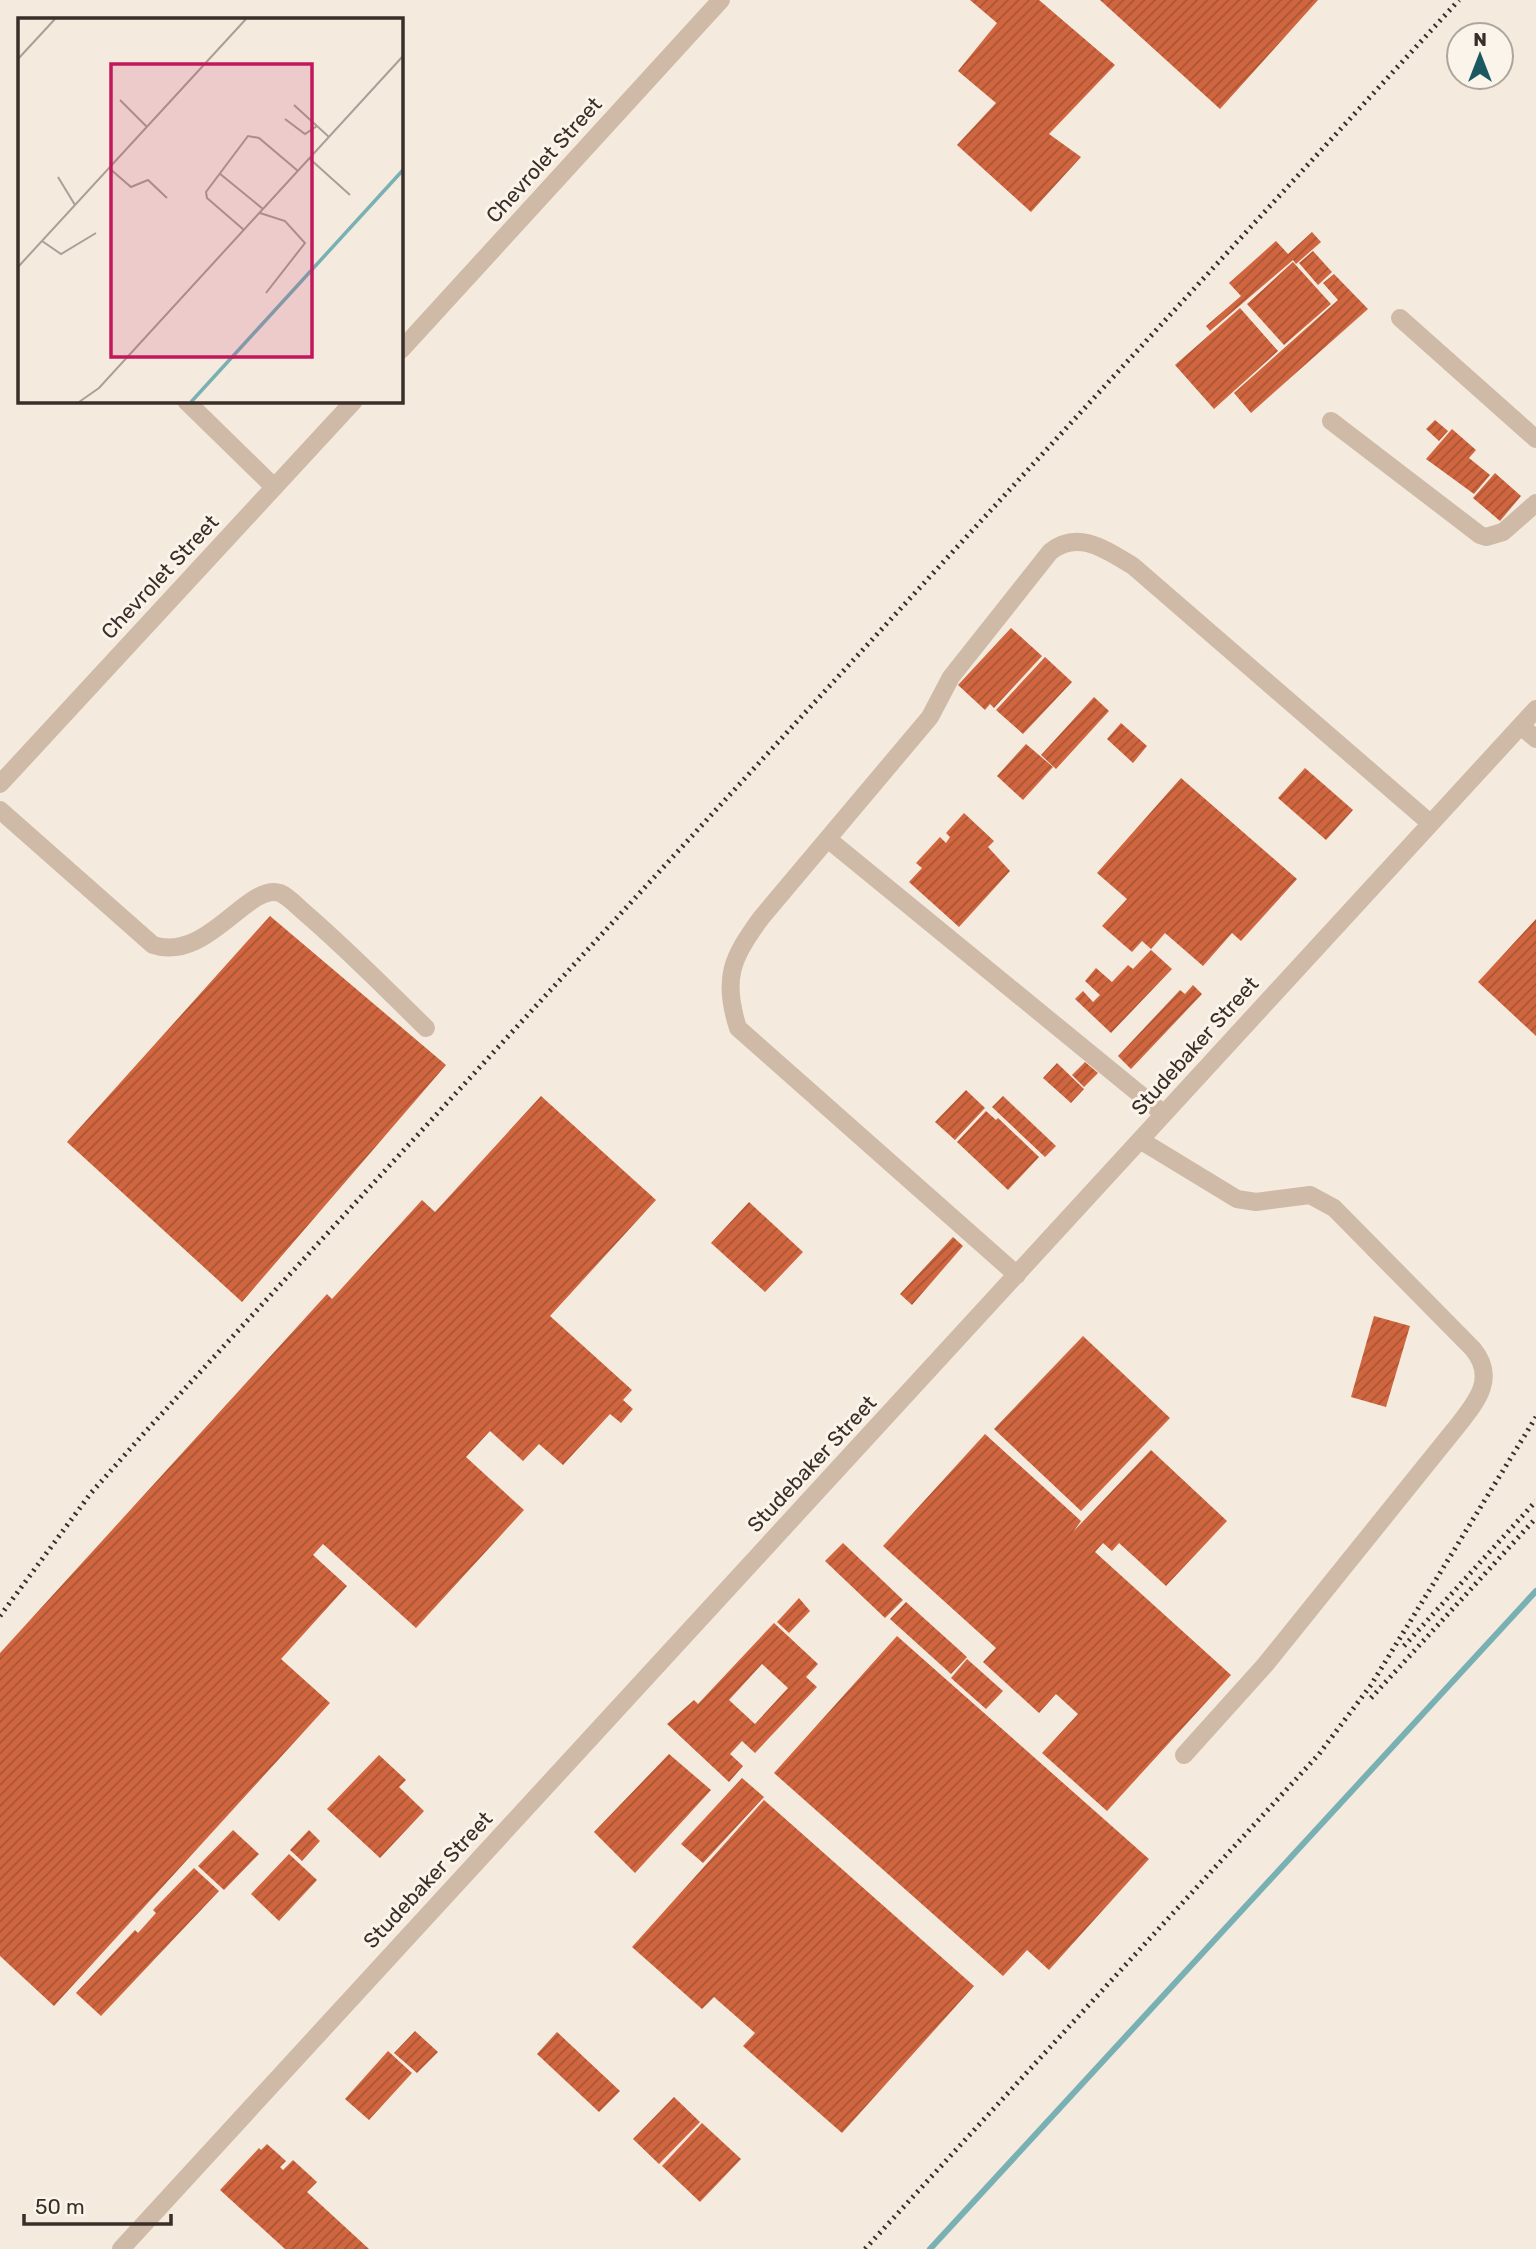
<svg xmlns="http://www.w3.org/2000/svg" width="1536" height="2249" font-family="Rubik,sans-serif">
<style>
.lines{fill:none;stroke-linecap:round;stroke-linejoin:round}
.stream{stroke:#79b0b4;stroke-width:6}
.building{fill:url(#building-hatch);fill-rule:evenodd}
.minor{stroke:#cebaa7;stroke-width:18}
.rail{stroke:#3a2e28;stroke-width:5;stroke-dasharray:2 5;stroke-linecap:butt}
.labels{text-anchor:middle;stroke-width:6;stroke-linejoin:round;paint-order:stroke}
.street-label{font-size:21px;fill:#3a2e28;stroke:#fbf4ea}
.inset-river{fill:none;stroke:#79b0b4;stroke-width:3.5}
.inset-road{fill:none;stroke:#aa9f95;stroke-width:2}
.view{fill:#c2185b;fill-opacity:0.15;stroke:#c2185b;stroke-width:3.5}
.inset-edge{fill:none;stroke:#3a2e28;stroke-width:3.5}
</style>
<defs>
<pattern id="building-hatch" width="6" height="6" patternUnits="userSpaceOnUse" patternTransform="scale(1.75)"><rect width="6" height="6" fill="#d0663f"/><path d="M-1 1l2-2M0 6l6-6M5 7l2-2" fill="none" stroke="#aa5435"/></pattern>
</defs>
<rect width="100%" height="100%" fill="#f4eadd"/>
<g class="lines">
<path class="stream" d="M930 2249 1536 1591"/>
</g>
<path class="building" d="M970 0H1039L1115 65 1049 134 1081 157 1031 212 957 145 996 103 958 71 997 23Z
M1100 0H1318L1220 109Z
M1312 232 1321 242 1296 264 1293 260 1210 331 1206 326 1241 296 1229 283 1276 241 1288 254Z
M1313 251 1332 272 1318 285 1299 263Z
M1293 262 1331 304 1284 345 1247 304Z
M1334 274 1368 309 1251 413 1234 393 1338 300 1323 283Z
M1240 308 1278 351 1214 409 1175 365Z
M1435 420 1448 431 1439 441 1426 429Z
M1452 429 1476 450 1469 458 1490 475 1474 494 1426 459Z
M1495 473 1521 496 1500 521 1473 498Z
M1011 628 1042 656 994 708 990 704 985 710 958 685Z
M1045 657 1072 682 1023 734 996 710Z
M1094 697 1109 711 1056 769 1041 755Z
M1121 723 1147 746 1133 763 1107 739Z
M1026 744 1053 767 1023 800 997 776Z
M1305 768 1353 810 1326 840 1278 798Z
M1181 778 1297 879 1241 941 1232 933 1203 966 1165 933 1151 949 1142 941 1132 952 1102 926 1127 899 1097 873Z
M964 813 994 841 988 847 1010 871 959 927 909 882 922 868 916 863 940 837 946 843 950 837 946 833Z
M270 916 446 1065 242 1302 67 1142Z
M1536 919V1036L1478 982Z
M1151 950 1172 969 1111 1033 1075 999 1083 991 1093 1002 1100 995 1085 981 1096 968 1112 982 1128 965 1133 969Z
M1193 985 1202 994 1131 1069 1118 1056 1180 990 1185 994Z
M1085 1062 1098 1073 1084 1087 1072 1075Z
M1057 1063 1084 1089 1071 1103 1043 1078Z
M966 1090 985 1108 955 1140 935 1122Z
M541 1096 656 1200 550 1316 632 1390 623 1400 633 1409 621 1423 610 1414 563 1465 539 1444 523 1461 490 1431 466 1457 524 1510 416 1628 323 1544 313 1555 347 1586 281 1659 330 1703 54 2006 0 1956V1653L327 1294 332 1299 422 1200 435 1212Z
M1003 1096 1056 1146 1045 1157 992 1107Z
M986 1111 996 1120 998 1118 1039 1157 1008 1190 957 1142Z
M749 1202 803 1252 765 1292 711 1243Z
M953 1237 963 1246 912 1305 900 1294Z
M1374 1316 1410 1326 1386 1407 1351 1397Z
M1083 1336 1170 1418 1081 1511 994 1429Z
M985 1434 1081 1521 1073 1532 1151 1450 1227 1521 1166 1586 1119 1543 1112 1551 1103 1543 1095 1552 1231 1675 1107 1811 1042 1753 1078 1714 1056 1694 1039 1713 983 1662 996 1648 883 1546Z
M843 1543 903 1600 885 1618 825 1561Z
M799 1598 810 1611 789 1633 777 1622Z
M906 1602 967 1657 951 1674 890 1619Z
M774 1623 818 1664 806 1677 817 1687 755 1753 742 1741 730 1754 743 1766 729 1782 667 1724 694 1700 698 1704ZM762 1664 788 1688 755 1724 729 1700Z
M897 1636 1149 1859 1049 1970 1027 1950 1003 1976 774 1773Z
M967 1659 1003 1691 986 1709 951 1678Z
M669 1754 711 1790 635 1873 594 1832Z
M379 1755 406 1780 399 1787 424 1811 380 1858 327 1809Z
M742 1778 764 1797 703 1863 681 1844Z
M764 1800 974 1986 842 2133 743 2046 755 2033 714 1997 702 2009 632 1947Z
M233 1830 259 1854 224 1890 198 1866Z
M309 1830 320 1841 302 1861 290 1850Z
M289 1854 317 1880 279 1921 251 1894Z
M194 1868 219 1891 101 2016 76 1993 135 1930 138 1933 156 1913 153 1910Z
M415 2031 438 2052 417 2073 394 2053Z
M557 2032 620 2091 599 2112 537 2054Z
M388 2051 412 2073 369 2120 345 2099Z
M674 2097 700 2122 659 2164 633 2139Z
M702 2123 741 2159 700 2202 662 2166Z
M267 2144 286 2161 280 2167 283 2170 293 2160 317 2182 307 2192 369 2249H285L220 2190 259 2148 261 2150Z"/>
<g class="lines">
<path class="minor" d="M1400 318 1536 439
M401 350 721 0
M186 401 274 487
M1331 421 1480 535 1486 537 1503 532 1536 503
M1521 726 1536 739
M0 784 354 401
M0 810 153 945C207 963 248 882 280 893 288 896 298 907 305 913 347 949 386 989 426 1028
M829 840 1164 1114
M1140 1140 1237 1199 1256 1202 1310 1195 1334 1208 1473 1349C1496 1377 1478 1400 1459 1424L1265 1665 1184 1755
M1017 1275 738 1028C722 978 732 958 761 918L930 717 951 677 1050 552C1078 529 1106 550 1133 566L1430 823
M121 2249 1536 709"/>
<path class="rail" d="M0 1616 91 1493 146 1431 1459 0
M1404 1646 1536 1501
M1371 1698 1536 1518
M865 2249 1319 1754 1371 1685 1536 1417"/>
</g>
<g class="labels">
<g class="street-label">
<text transform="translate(544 160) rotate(-48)" y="7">Chevrolet Street</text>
<text transform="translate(160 577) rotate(-47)" y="7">Chevrolet Street</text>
<text transform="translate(1195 1046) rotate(-48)" y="7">Studebaker Street</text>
<text transform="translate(812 1464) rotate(-47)" y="7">Studebaker Street</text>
<text transform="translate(428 1880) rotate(-47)" y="7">Studebaker Street</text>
</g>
</g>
<g transform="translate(18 18)">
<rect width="385" height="385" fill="#f4eadd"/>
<path class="inset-river" d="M173 384 385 152"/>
<path class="inset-road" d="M0 41 37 1M102 82 129 109M276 87 311 119M267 101 287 116 299 108M292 141 332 177M91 150 113 169 130 162 149 180M201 155 245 191M40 159 57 187M242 195 267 203 287 225 248 275M226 212 189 180 188 174 230 118 241 120 280 153M24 223 43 236 78 215M0 249 228 1M61 384 81 370 385 38"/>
<path class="view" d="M93 46H294V339H93Z"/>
<rect width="385" height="385" class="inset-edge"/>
</g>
<g transform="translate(1480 56)"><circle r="33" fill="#fbf4ea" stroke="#aea59c" stroke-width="2"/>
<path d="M0-5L12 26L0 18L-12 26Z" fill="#1a595f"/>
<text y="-10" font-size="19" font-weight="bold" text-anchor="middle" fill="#3a2e28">N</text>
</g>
<path d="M24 2214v10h147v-10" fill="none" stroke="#3a2e28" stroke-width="3.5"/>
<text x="35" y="2214" font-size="21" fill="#3a2e28" stroke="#fbf4ea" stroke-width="5" paint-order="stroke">50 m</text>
</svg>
